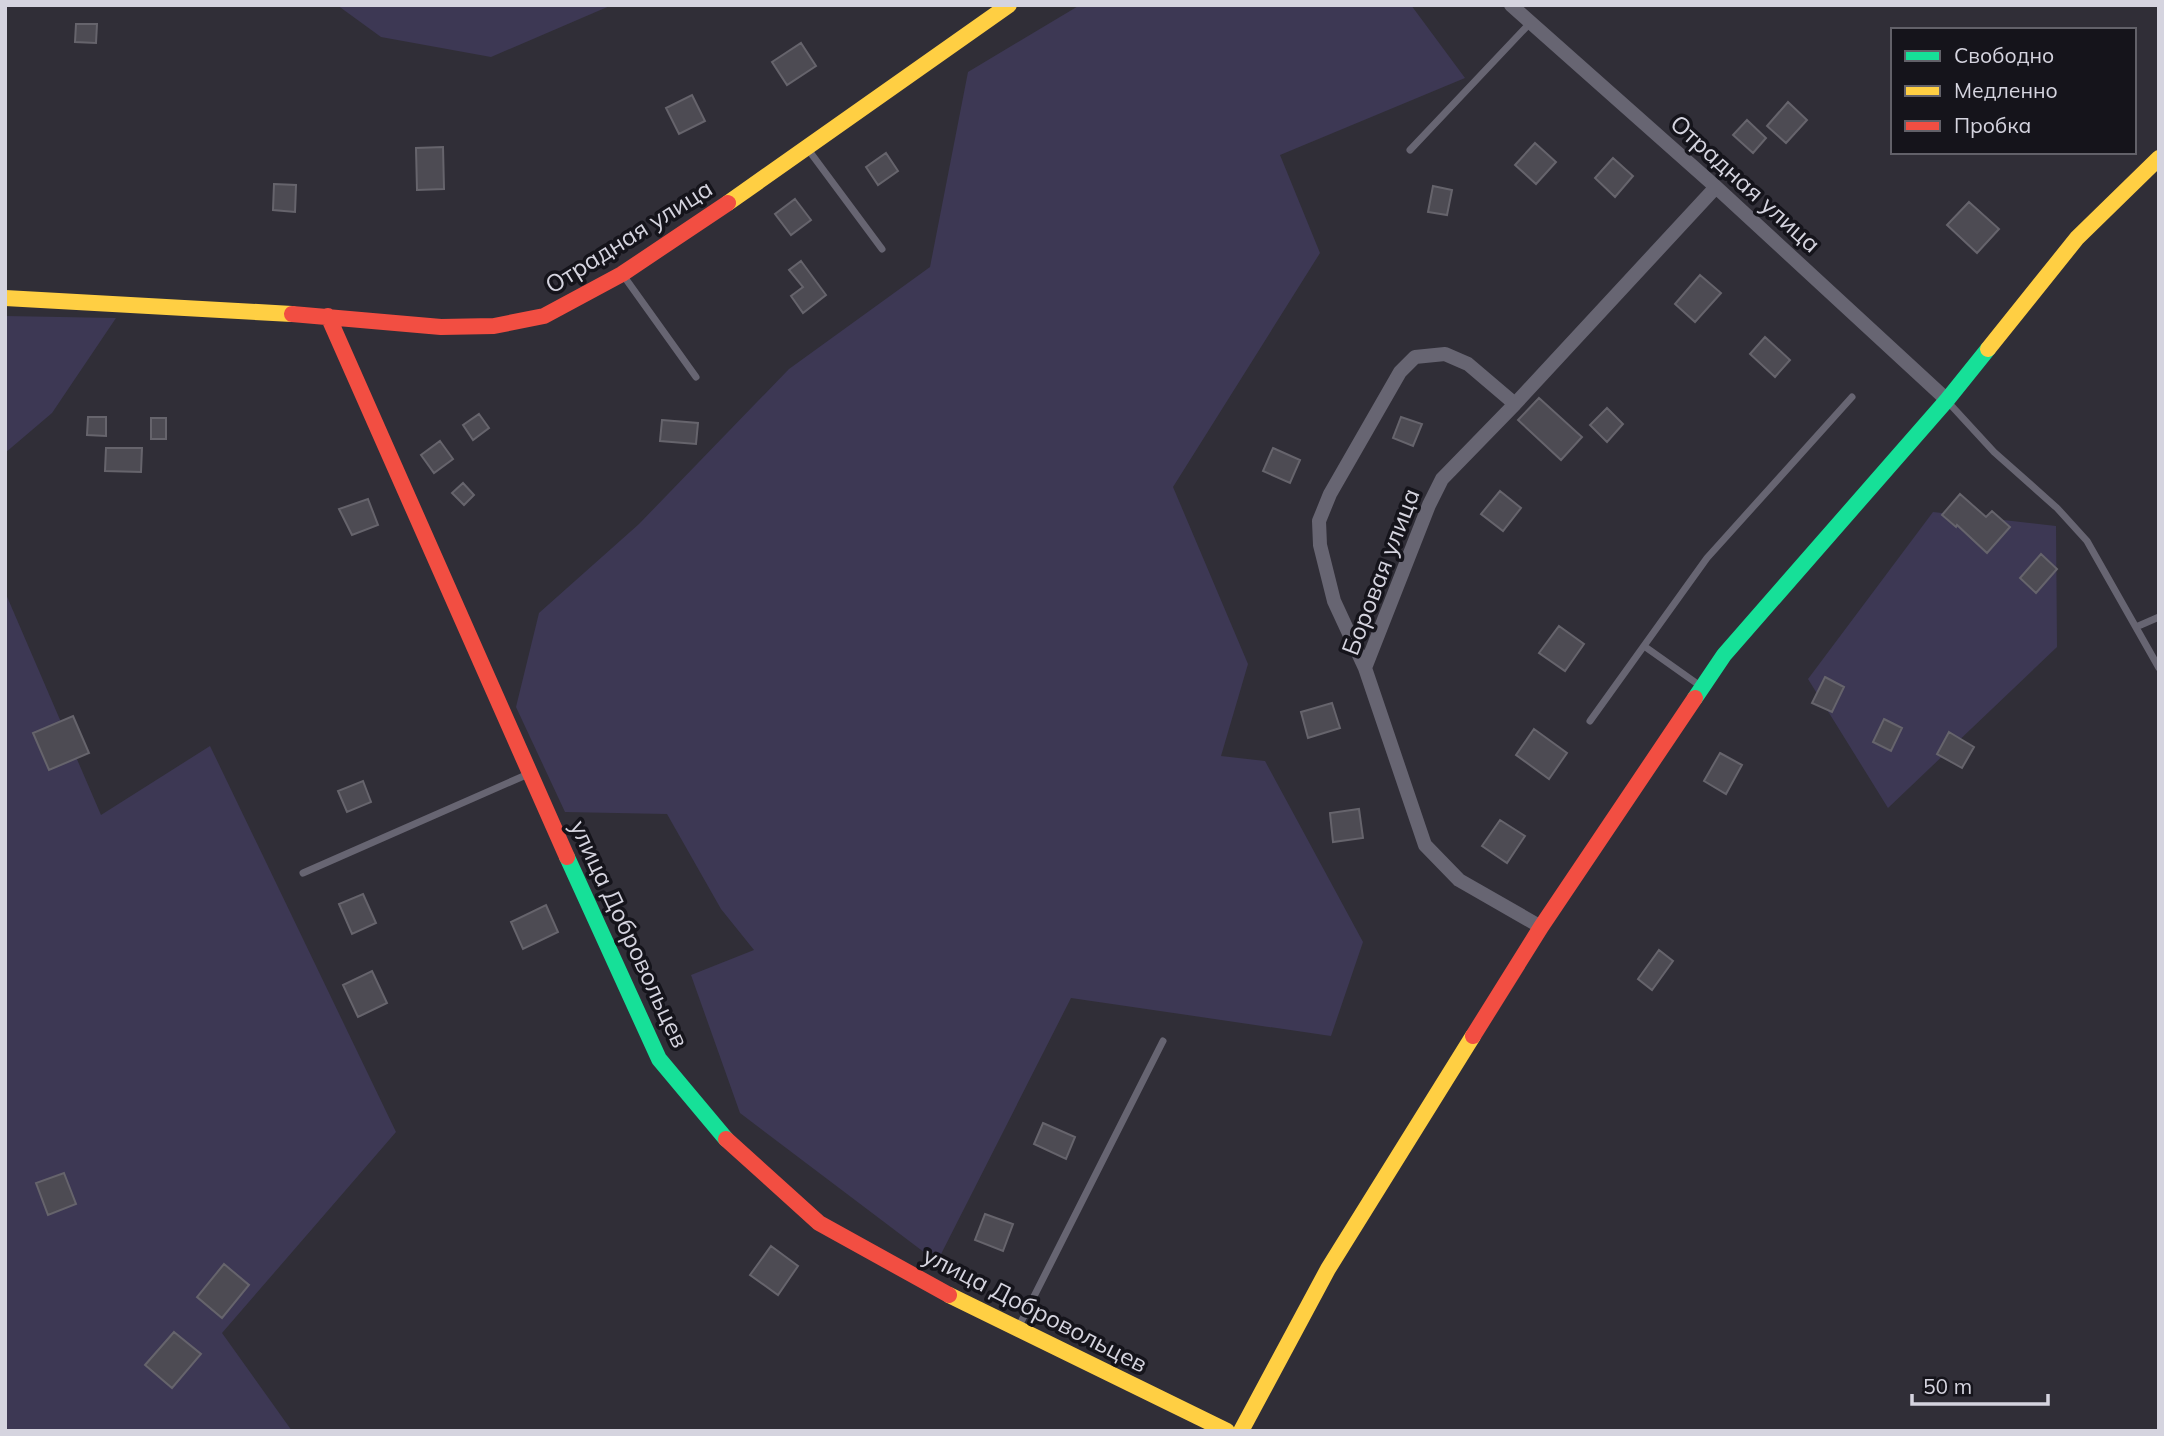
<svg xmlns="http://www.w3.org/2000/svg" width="2164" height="1436" font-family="Mulish,sans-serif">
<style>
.green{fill:#3d3854}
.building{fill:#4d4b53;stroke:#66646c;stroke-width:2}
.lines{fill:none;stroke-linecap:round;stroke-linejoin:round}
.lane{stroke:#676572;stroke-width:7}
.street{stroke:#676572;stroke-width:14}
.fast{stroke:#16e098;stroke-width:16}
.slow{stroke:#ffcf43;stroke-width:16}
.jam{stroke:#f24e42;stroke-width:16}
.labels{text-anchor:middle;stroke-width:7;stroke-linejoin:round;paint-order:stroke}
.street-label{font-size:24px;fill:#d5d4df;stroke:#15141b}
</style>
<rect width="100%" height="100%" fill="#302e37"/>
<path class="green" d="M337 5H612L491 57 381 37Z
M1080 5H1411L1465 78 1280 155 1320 253 1173 487 1248 664 1221 756 1265 761 1363 942 1331 1036 1071 998 937 1262 740 1113 691 975 754 950 721 909 667 814 565 812 516 707 539 613 639 524 789 369 930 267 968 72Z
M5 316 116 318 52 413 5 453Z
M1933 512 2056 526 2057 647 1888 808 1808 679Z
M5 592 101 815 210 746 396 1132 222 1333 292 1431H5Z"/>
<path class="building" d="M76 24H97L96 43 75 42Z
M801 43 816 66 787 85 772 62Z
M692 95 705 121 679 134 666 108Z
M1788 102 1807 120 1786 143 1767 126Z
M1747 120 1766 138 1753 153 1733 135Z
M1535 143 1556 162 1536 184 1515 165Z
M443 147 444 189 417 190 416 148Z
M886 153 898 171 878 185 866 167Z
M1613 158 1633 176 1615 197 1595 178Z
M274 184 296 185 295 212 273 210Z
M1433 186 1452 190 1447 215 1428 212Z
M795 199 811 220 791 235 775 214Z
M1969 202 1999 229 1977 253 1947 225Z
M801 261 826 295 803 313 791 296 803 287 789 270Z
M1700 275 1721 293 1695 322 1675 304Z
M1765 337 1790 360 1775 377 1750 354Z
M1539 398 1582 437 1561 460 1518 420Z
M1607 408 1623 424 1607 442 1590 425Z
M479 414 489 428 473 440 463 425Z
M88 417H106V436L87 435Z
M1401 417 1422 424 1413 446 1393 438Z
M151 418H166V439H151Z
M662 420 698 423 696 444 660 441Z
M440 441 453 459 434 473 421 455Z
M106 448H142L141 472 105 471Z
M1273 448 1300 460 1290 483 1263 471Z
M463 483 474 495 464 505 452 493Z
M1500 491 1521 508 1503 531 1481 514Z
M1960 494 1986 517 1992 511 2010 527 1987 553 1957 525 1956 527 1942 515Z
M368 499 378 525 352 535 339 509Z
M2041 554 2057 569 2036 593 2020 578Z
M1559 626 1584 644 1565 671 1539 653Z
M1825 677 1844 687 1832 712 1812 703Z
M1332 703 1340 728 1308 738 1301 712Z
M73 716 89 753 49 770 33 733Z
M1884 719 1902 728 1891 751 1873 742Z
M1534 729 1567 753 1549 779 1516 755Z
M1949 732 1974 747 1962 768 1937 754Z
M1720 753 1742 765 1726 794 1704 781Z
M363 781 371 802 347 812 338 791Z
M1359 809 1363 838 1333 842 1330 813Z
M1500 820 1525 836 1507 863 1482 846Z
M363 894 376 923 352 934 339 904Z
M546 905 558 932 523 949 511 922Z
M1659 950 1673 961 1652 990 1638 979Z
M372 971 387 1003 358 1017 343 985Z
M1043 1123 1075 1137 1066 1159 1034 1144Z
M64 1173 76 1204 48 1215 36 1183Z
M985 1214 1013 1224 1003 1251 975 1240Z
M771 1246 798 1266 778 1295 750 1275Z
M224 1264 249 1285 222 1318 197 1297Z
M174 1332 201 1354 172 1388 145 1365Z"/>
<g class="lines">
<path class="lane" d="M1410 150 1530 23
M810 152 882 249
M623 275 696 377
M1948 402 1994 452 2057 508 2087 541 2159 668
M2136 627 2159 617
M1644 646 1699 685
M1590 721 1707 558 1852 397
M303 873 526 775
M1018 1328 1163 1041"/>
<path class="street" d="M1511 5 1716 187 1947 400
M1365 668 1334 601 1320 545 1319 521 1330 494 1400 372 1415 357 1445 354 1468 364 1515 404
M1541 927 1459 880 1425 845 1365 668 1429 505 1442 479 1515 404 1716 187"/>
<path class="fast" d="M1695 698 1724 655 1947 400 1988 349
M567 857 659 1059 726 1139"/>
<path class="slow" d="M728 203 1009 5
M5 298 292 314
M1988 349 2077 238 2159 158
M949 1295 1227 1431
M1241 1431 1328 1269 1473 1036"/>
<path class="jam" d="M292 314 441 327 494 326 544 316 622 274 728 203
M328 316 567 857
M1473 1036 1541 927 1695 698
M726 1139 819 1223 949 1295"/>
</g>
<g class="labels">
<g class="street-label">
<text transform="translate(1745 184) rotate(42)" y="8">Отрадная улица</text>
<text transform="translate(629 237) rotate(-32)" y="8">Отрадная улица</text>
<text transform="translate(1381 572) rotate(-69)" y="8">Боровая улица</text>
<text transform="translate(629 934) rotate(65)" y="8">улица Добровольцев</text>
<text transform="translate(1035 1310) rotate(27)" y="8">улица Добровольцев</text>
</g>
</g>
<rect width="2164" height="1436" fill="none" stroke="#d5d4df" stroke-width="14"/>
<rect x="1891" y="28" width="245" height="126" fill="#15141b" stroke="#626169" stroke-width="2"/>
<rect x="1905" y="51" width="35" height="10" fill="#16e098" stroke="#626169" stroke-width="2"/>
<text x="1954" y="63" font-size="21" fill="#d5d4df">Свободно</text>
<rect x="1905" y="86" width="35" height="10" fill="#ffcf43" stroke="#626169" stroke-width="2"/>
<text x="1954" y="98" font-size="21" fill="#d5d4df">Медленно</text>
<rect x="1905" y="121" width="35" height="10" fill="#f24e42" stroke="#626169" stroke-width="2"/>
<text x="1954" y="133" font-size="21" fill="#d5d4df">Пробка</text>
<path d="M1912 1394v10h136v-10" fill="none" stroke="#d5d4df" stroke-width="3.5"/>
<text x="1923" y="1394" font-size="21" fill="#d5d4df" stroke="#15141b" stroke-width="5" paint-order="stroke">50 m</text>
</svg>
